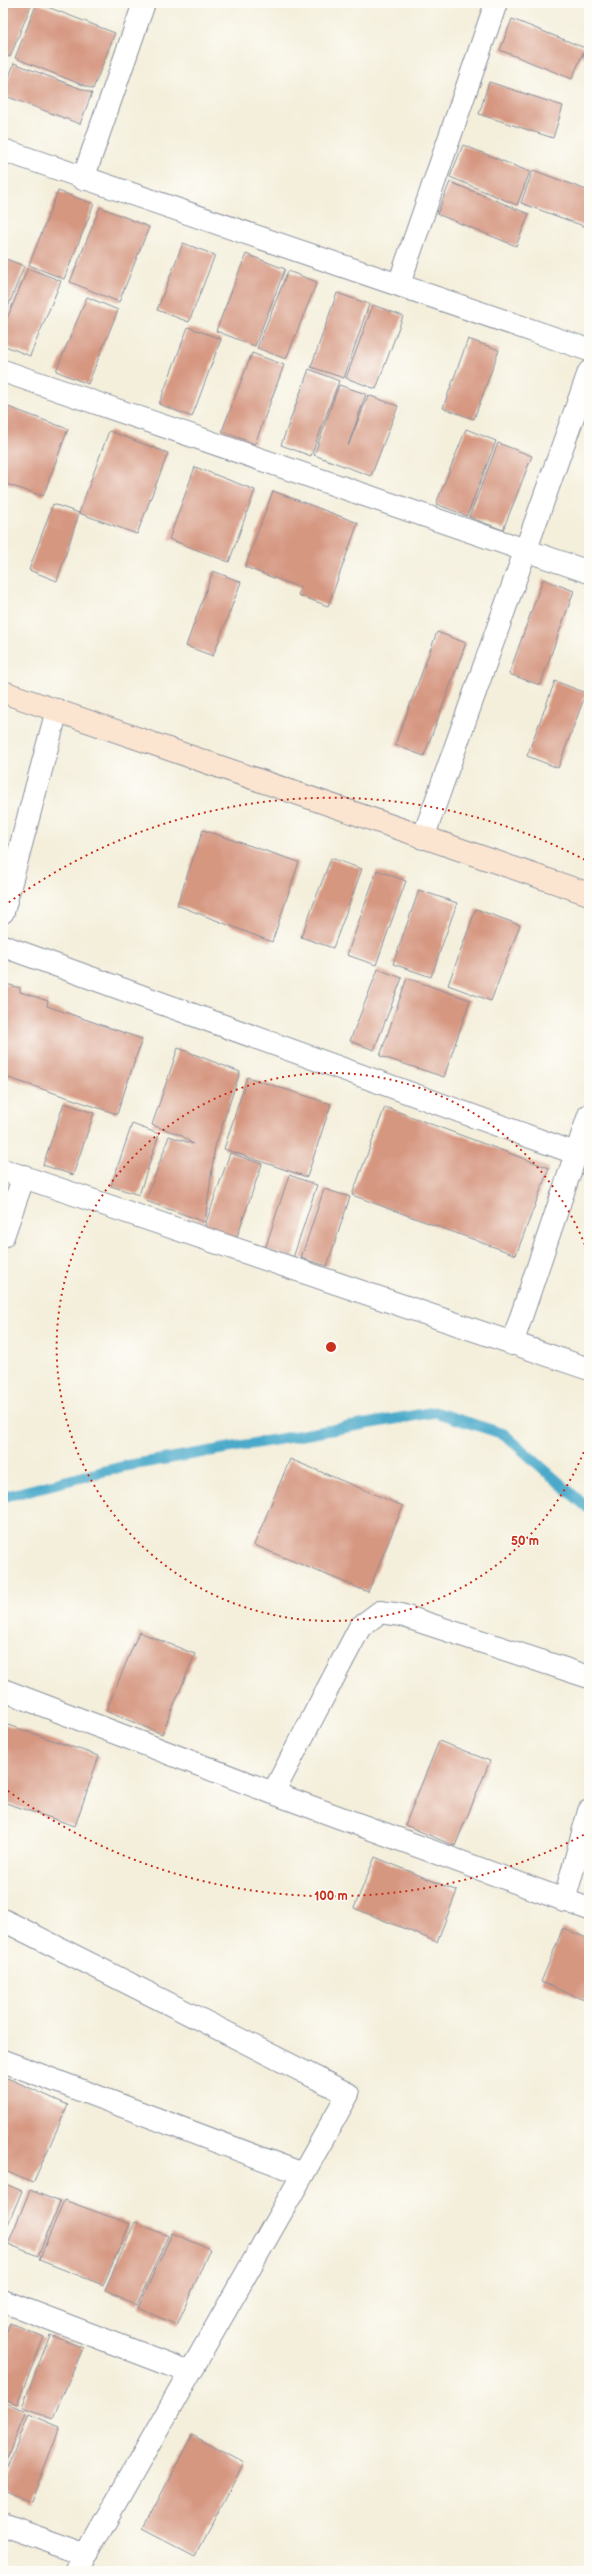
<svg xmlns="http://www.w3.org/2000/svg" width="592" height="2574" font-family="'Balsamiq Sans',sans-serif">
<style>
.lines{fill:none;stroke-linecap:round;stroke-linejoin:round}
.stream{stroke:#4baaca;stroke-width:11}
.building{fill:#d69781}
.street-casing{stroke:#888f9c;stroke-width:24}
.secondary-casing{stroke:#888f9c;stroke-width:24}
.street{stroke:#fff;stroke-width:22}
.secondary{stroke:#fce5d0;stroke-width:22}
.ring{fill:none;stroke:#c8321e;stroke-width:2;stroke-dasharray:2 4}
.centre{fill:#c8321e;stroke:#fdfcf7;stroke-width:2}
.ring-label{font-size:12px;text-anchor:middle;font-weight:bold;fill:#c8321e;stroke:#fdfcf7;stroke-width:3;stroke-linejoin:round;paint-order:stroke}
</style>
<rect width="100%" height="100%" fill="#fdfcf7"/>
<filter id="ink" filterUnits="userSpaceOnUse"><feTurbulence type="fractalNoise" baseFrequency=".025" numOctaves="2"/><feDisplacementMap in="SourceGraphic" scale="8" xChannelSelector="R" yChannelSelector="G"/><feConvolveMatrix kernelMatrix="1 2 1 2 8 2 1 2 1" color-interpolation-filters="sRGB"/></filter>
<filter id="wash" filterUnits="userSpaceOnUse"><feTurbulence type="fractalNoise" baseFrequency=".012" numOctaves="4" result="noise"/><feDisplacementMap in="SourceGraphic" scale="16" xChannelSelector="R" yChannelSelector="G"/><feGaussianBlur stdDeviation="0.9" result="paint"/><feColorMatrix in="noise" values="0 0 0 0 0 0 0 0 0 0 0 0 0 0 0 0 0 1.4 0 .05"/><feComposite in="paint" operator="in"/></filter>
<g filter="url(#wash)">
<rect width="100%" height="100%" fill="#f4efdb"/>
<g class="lines">
<path class="stream" d="M3 1497 125 1466 435 1412 504 1434 589 1509"/>
</g>
<g id="blocks">
<path class="building" d="M3 3H32L10 57 3 54Z
M37 3 115 33 93 89 15 58Z
M512 19 585 48 572 79 500 50Z
M589 41V59L583 56Z
M14 63 92 93 80 124 3 95Z
M489 82 563 106 553 138 479 114Z
M463 145 530 172 517 205 450 177Z
M533 170 589 191V228L521 203Z
M450 182 529 214 516 246 437 214Z
M58 191 94 204 64 279 29 265Z
M100 207 149 227 119 302 70 282Z
M183 243 215 255 189 322 157 310Z
M246 254 285 269 255 346 216 331Z
M3 258 24 266 3 320Z
M28 268 61 281 30 356 3 345V328Z
M288 271 317 282 286 359 257 348Z
M337 293 369 304 344 378 311 367Z
M87 297 118 310 88 384 56 371Z
M373 305 403 316 376 389 346 378Z
M188 327 221 339 192 417 159 404Z
M468 339 499 350 474 419 443 408Z
M252 353 284 365 255 444 222 431Z
M309 369 339 381 311 456 281 445Z
M339 385 366 394 348 446 368 395 398 406 371 476 314 455Z
M3 405 68 429 43 496 3 483Z
M466 429 496 441 467 516 436 504Z
M109 431 168 453 137 534 79 513Z
M498 443 532 456 503 530 469 517Z
M195 467 255 490 229 562 169 539Z
M273 491 358 523 328 606 298 595 301 588 245 567Z
M53 504 79 513 57 581 29 570Z
M213 571 241 582 213 656 186 646Z
M543 579 574 591 540 685 509 674Z
M437 632 466 643 424 756 395 745Z
M555 681 586 693 558 768 527 756Z
M203 830 299 862 272 942 177 905Z
M331 858 362 869 333 948 301 937Z
M377 870 406 881 376 965 347 955Z
M419 890 457 903 431 977 393 964Z
M476 909 520 925 491 1001 448 985Z
M378 969 402 978 374 1050 350 1041Z
M407 978 470 1000 444 1077 380 1056Z
M3 983 20 988V992L48 1001 47 1006 142 1039 117 1114 3 1076Z
M178 1048 240 1072 215 1147 205 1222 146 1201 169 1136 193 1144 181 1135 152 1125Z
M247 1077 331 1104 307 1177 224 1149Z
M64 1103 94 1113 73 1175 43 1165Z
M385 1107 549 1168 516 1255 352 1195Z
M132 1124 159 1134 139 1195 111 1186Z
M230 1153 262 1164 234 1245 202 1234Z
M289 1175 317 1185 293 1258 265 1249Z
M324 1189 350 1197 327 1266 301 1258Z
M290 1459 403 1506 368 1592 254 1545Z
M139 1632 195 1654 162 1734 106 1711Z
M5 1724 99 1756 75 1826 3 1802V1730Z
M439 1741 490 1761 455 1846 405 1825Z
M375 1857 457 1891 437 1942 354 1908Z
M563 1928 589 1939V2002L541 1982Z
M3 2076 68 2105 33 2183 3 2170Z
M3 2183 22 2191 3 2236Z
M30 2190 60 2202 38 2256 8 2244Z
M64 2200 130 2224 103 2285 39 2260Z
M135 2222 168 2236 137 2305 105 2290Z
M172 2233 210 2249 177 2325 138 2308Z
M10 2323 44 2337 17 2404 3 2398V2341Z
M50 2335 83 2348 53 2418 22 2407Z
M3 2402 26 2411 3 2468Z
M29 2414 60 2427 31 2502 3 2490V2480Z
M192 2435 244 2463 195 2556 143 2529Z"/>
</g>
</g>
<g filter="url(#ink)">
<use href="#blocks" fill-opacity="0" stroke="#888f9c" stroke-width="1"/>
<g class="lines">
<defs>
<path id="street" d="M3 150 589 350
M83 179 144 3
M399 284 496 3
M3 371 589 572
M423 838 589 372
M3 912 57 710
M3 946 575 1153
M3 1170 589 1369
M3 1236 24 1176
M512 1344 589 1115
M3 1690 273 1793 589 1909
M273 1793 360 1627 380 1612 401 1615 589 1677
M564 1901 589 1811
M3 1920 348 2094 303 2174
M3 2061 303 2174 77 2571
M3 2301 189 2372
M3 2525 87 2555"/>
<path id="secondary" d="M3 692 589 894"/>
</defs>
<use href="#street" class="street-casing"/>
<use href="#secondary" class="secondary-casing"/>
<use href="#street" class="street"/>
<use href="#secondary" class="secondary"/>
</g>
</g>
<g class="ring">
<path d="M588 1441A274 274 0 1 1 588 1253"/>
<path d="M589 1832A549 549 0 0 1 4 1788M4 906A549 549 0 0 1 589 862"/>
</g>
<circle cx="331" cy="1347" r="6" class="centre"/>
<g class="ring-label">
<text x="525" y="1545">50 m</text>
<text x="331" y="1900">100 m</text>
</g>
<rect width="592" height="2574" fill="none" stroke="#fdfcf7" stroke-width="16"/>
</svg>
